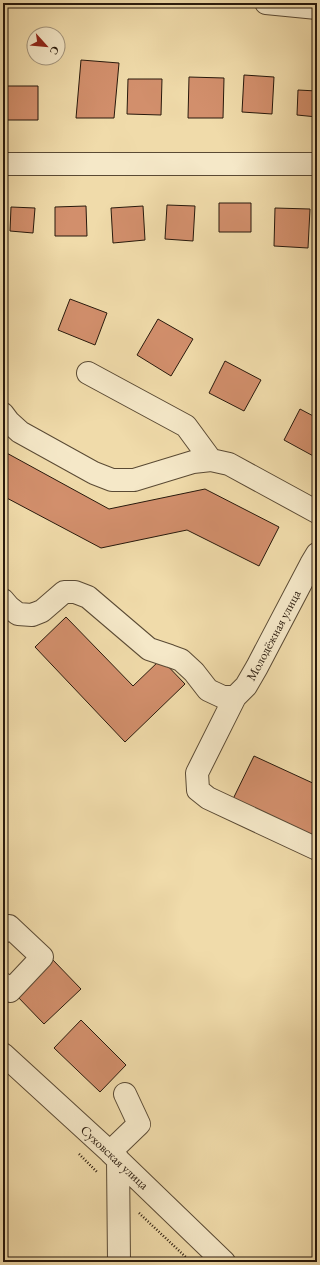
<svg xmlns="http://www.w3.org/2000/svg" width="320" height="1265" font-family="'EB Garamond',serif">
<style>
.building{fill:#d28f6c;stroke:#28190c}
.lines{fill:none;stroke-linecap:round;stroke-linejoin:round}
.minor-casing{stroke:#5a4a34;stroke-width:24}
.path{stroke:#28190c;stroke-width:2.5;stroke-dasharray:1 2;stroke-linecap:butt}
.minor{stroke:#f5e8c8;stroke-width:22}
.labels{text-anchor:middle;stroke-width:3;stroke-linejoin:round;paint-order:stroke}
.street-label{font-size:13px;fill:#28190c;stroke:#f5e8c8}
</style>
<rect width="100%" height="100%" fill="#f0dbaa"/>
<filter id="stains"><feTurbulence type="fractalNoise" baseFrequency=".005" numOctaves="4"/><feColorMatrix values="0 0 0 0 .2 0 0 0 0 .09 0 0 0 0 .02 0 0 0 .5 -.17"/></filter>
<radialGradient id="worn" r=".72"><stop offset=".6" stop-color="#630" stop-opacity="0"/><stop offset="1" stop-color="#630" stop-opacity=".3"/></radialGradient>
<path class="building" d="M81 60 119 63 114 118H76Z
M244 75 274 77 272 114 242 112Z
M189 77 224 78 223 118H188Z
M128 79H162L161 115 127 114Z
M6 86H38V120H5Z
M298 90 317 91V117L297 115Z
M219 203H251V232H219Z
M167 205 195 206 193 241 165 239Z
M86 206 87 236H55V207Z
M143 206 145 240 113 243 111 208Z
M11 207 35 208 33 233 10 231Z
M275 208 310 209 308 248 274 246Z
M70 299 107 313 95 345 58 330Z
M158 319 193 339 171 376 137 355Z
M225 361 261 380 244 411 209 393Z
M300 409 317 418V458L284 440Z
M3 451 109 509 205 489 279 527 259 566 187 530 101 548 3 496Z
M66 617 133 686 161 659 185 684 125 742 35 647Z
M254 756 317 785V841L233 799Z
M52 959 81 989 44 1024 16 995Z
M81 1020 126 1065 100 1092 54 1048Z"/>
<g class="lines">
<defs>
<path id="minor" d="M266 3 317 8
M3 164H317
M88 373 186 426 211 460
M3 414 9 422 20 432 94 473 112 480H134L193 462 211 460 229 464 317 512
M3 600 9 607 18 614 32 615 42 611 64 592H75L88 597 149 649 170 656 181 660 194 672 208 690 223 697H235L246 686 257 667 311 564 317 554
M235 697 197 773 198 790 208 798 317 849
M3 932 9 926 42 957 10 991 3 984
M3 1054 110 1152 224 1262
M110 1152 139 1124 125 1094
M118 1159 119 1262"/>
</defs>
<use href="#minor" class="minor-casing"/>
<path class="path" d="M79 1154 97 1172
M139 1213 191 1262"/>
<use href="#minor" class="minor"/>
</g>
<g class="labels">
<g class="street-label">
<text transform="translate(273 635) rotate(-62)" y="5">Молодёжная улица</text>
<text transform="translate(115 1157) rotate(43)" y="5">Суховская улица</text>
</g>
</g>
<rect width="320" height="1265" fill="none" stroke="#f0dbaa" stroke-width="16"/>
<rect x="4" y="4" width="312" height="1257" fill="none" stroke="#28190c" stroke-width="2"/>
<rect x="8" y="8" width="304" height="1249" fill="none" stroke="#28190c"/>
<g transform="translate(46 46) rotate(117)"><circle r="19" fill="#f5e8c8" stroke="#a3957d"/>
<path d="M0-3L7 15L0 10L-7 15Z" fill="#8f2418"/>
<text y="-6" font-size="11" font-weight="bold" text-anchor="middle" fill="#28190c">С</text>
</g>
<rect width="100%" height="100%" filter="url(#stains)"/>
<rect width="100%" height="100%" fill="url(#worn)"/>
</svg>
